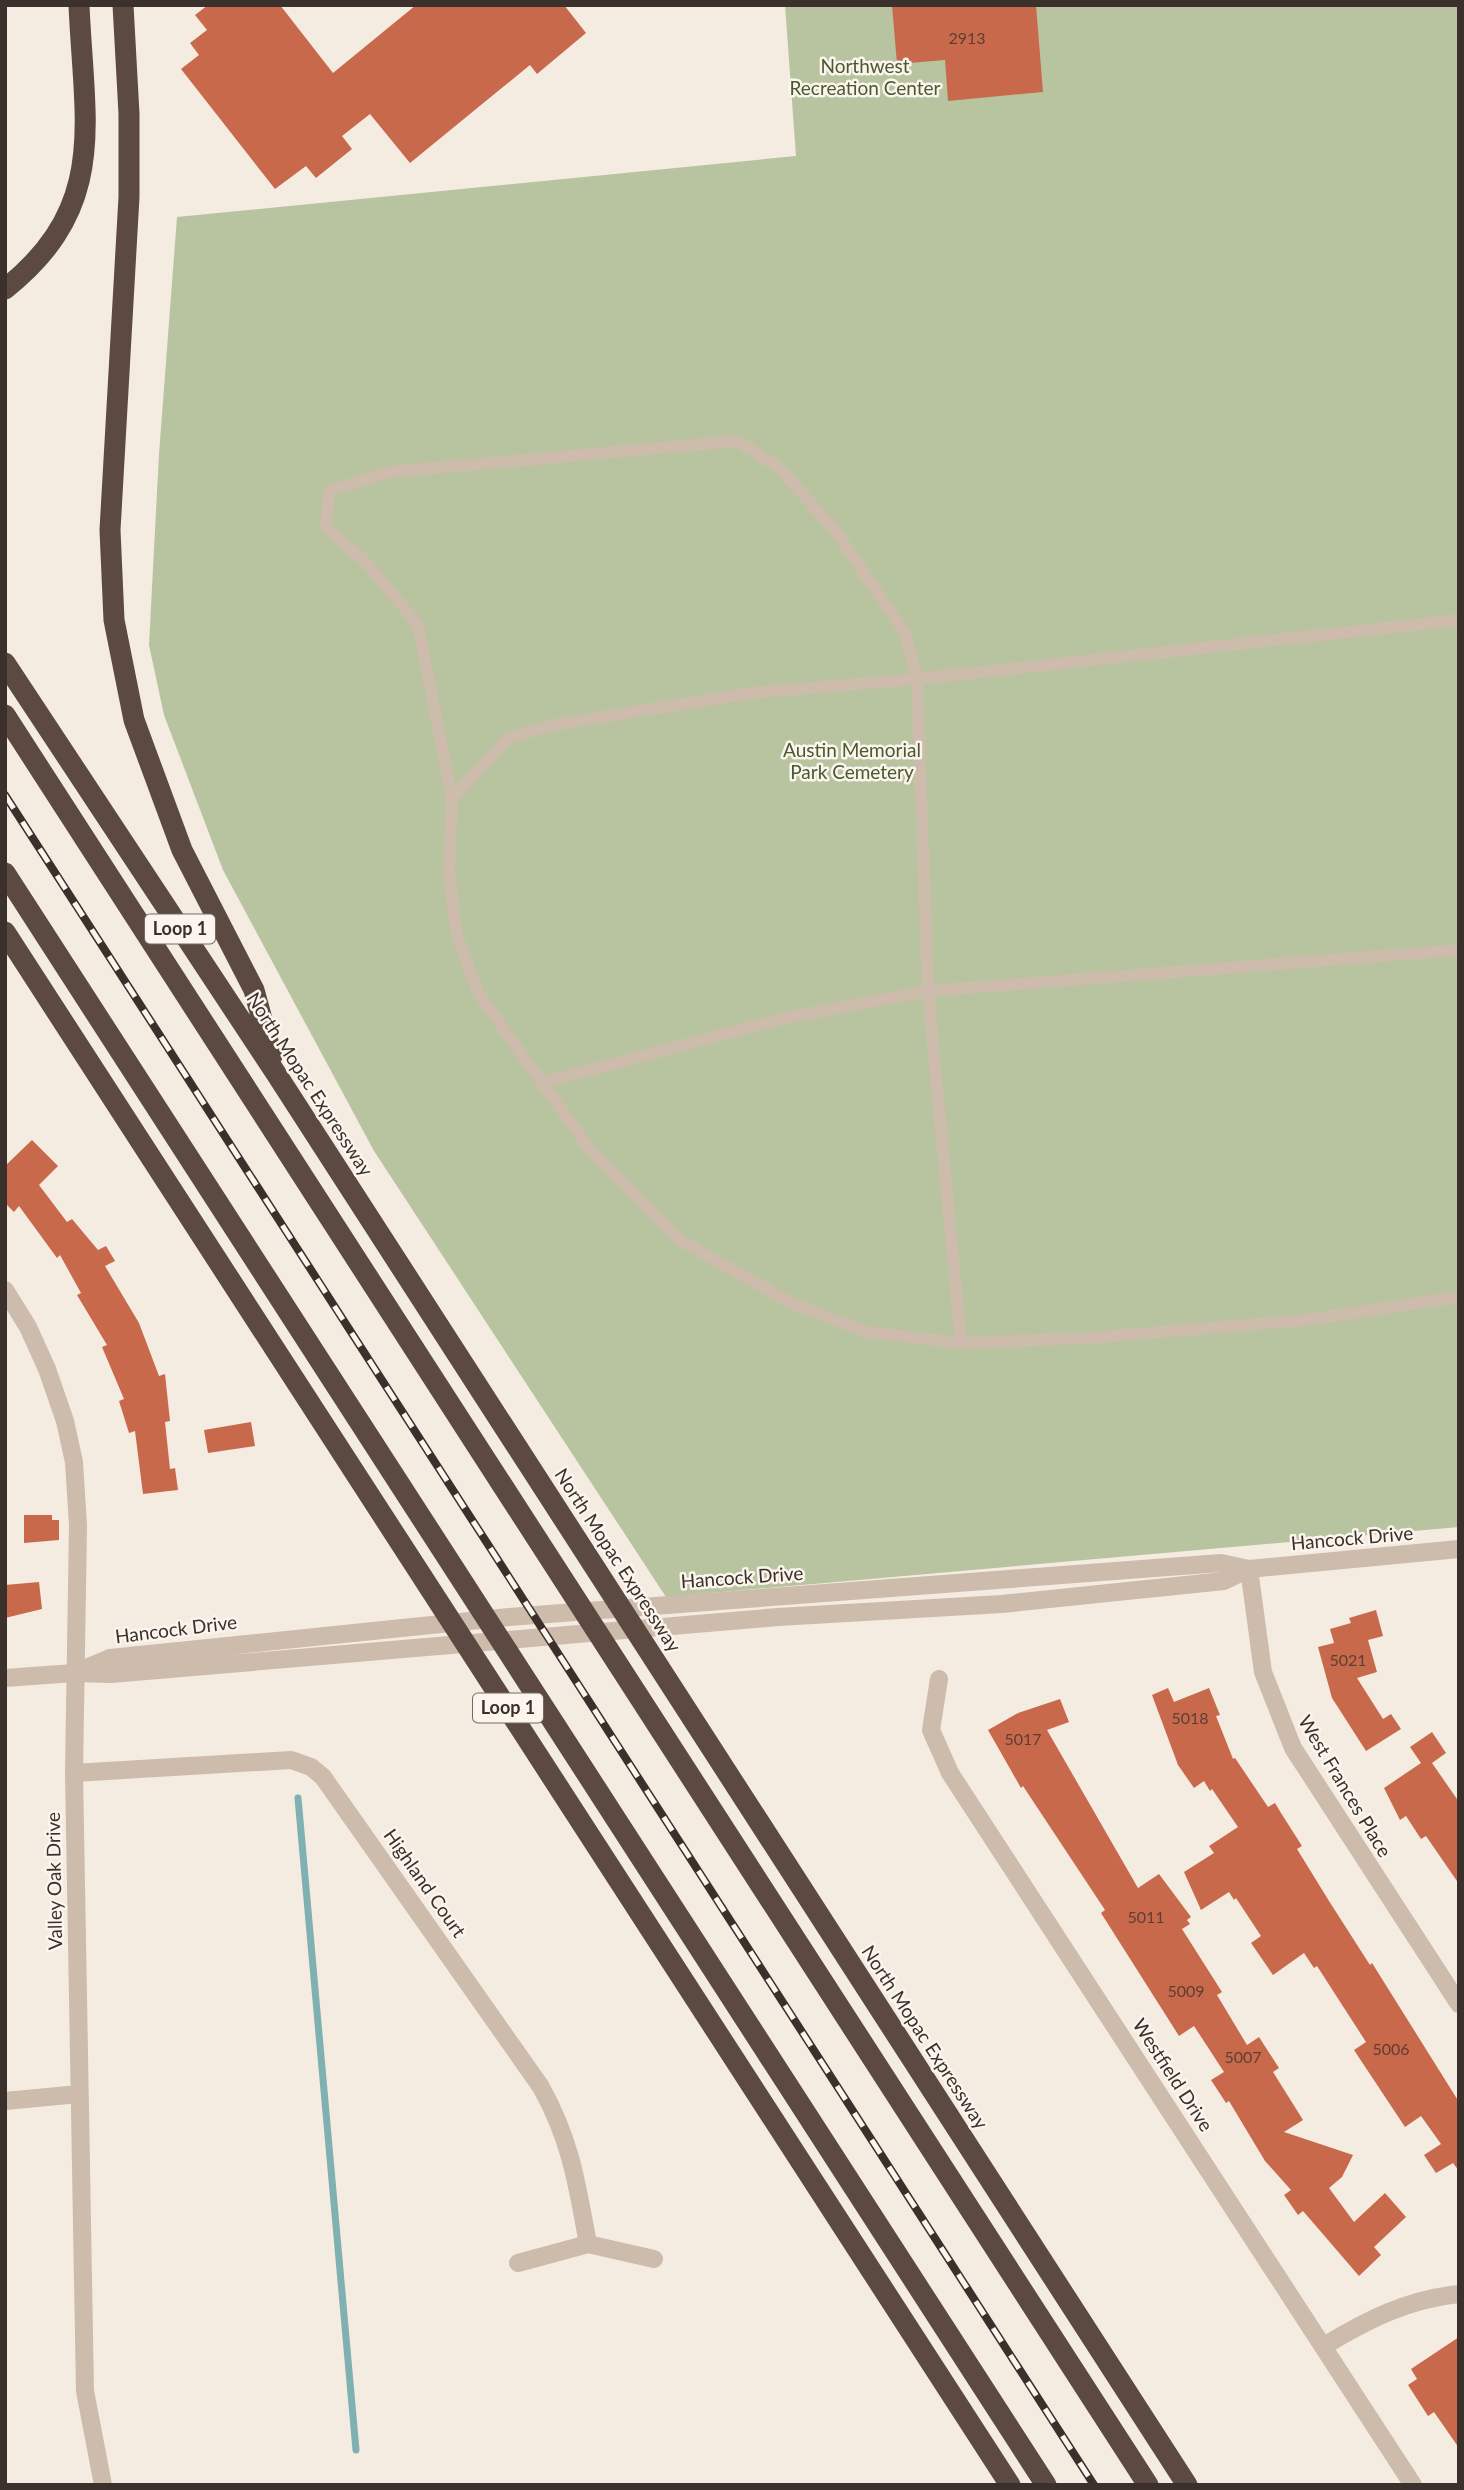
<svg xmlns="http://www.w3.org/2000/svg" width="1464" height="2490" font-family="Lato,sans-serif">
<style>
.green{fill:#b8c4a0}
.lines{fill:none;stroke-linecap:round;stroke-linejoin:round}
.stream{stroke:#7fb0b2;stroke-width:7}
.building{fill:#c8694b}
.service{stroke:#cdbbac;stroke-width:12}
.minor{stroke:#cdbbac;stroke-width:18}
.tertiary{stroke:#cdbbac;stroke-width:18}
.motorway{stroke:#5c4a42;stroke-width:21}
.rail-casing{stroke:#3b302b;stroke-width:8}
.rail{stroke:#fbf5ee;stroke-width:5;stroke-dasharray:16;stroke-linecap:butt}
.labels{text-anchor:middle;stroke-width:5;stroke-linejoin:round;paint-order:stroke}
.number-label{font-size:16px;fill:#5e3e33}
.shield{fill:#fbf5ee;stroke:#756b66;stroke-width:2}
.shield-label{font-size:18px;font-weight:bold;fill:#3b302b}
.park-label{font-size:19px;fill:#4a5a2e;stroke:#fbf5ee}
.street-label{font-size:19px;fill:#3b302b;stroke:#fbf5ee}
</style>
<rect width="100%" height="100%" fill="#f4ebe1"/>
<path class="green" d="M785 5H1459V1527L666 1597 374 1151 223 870 164 715 149 645 159 454 177 217 796 156Z"/>
<g class="lines">
<path class="stream" d="M298 1798 356 2450"/>
</g>
<path class="building" d="M208 5H280L333 73 416 5H564L586 33 537 74 530 65 410 163 370 114 342 136 352 149 316 178 306 166 275 189 181 69 199 55 190 43 207 30 195 15Z
M892 5H1036L1043 92 948 101 945 60 897 64Z
M32 1140 58 1166 39 1185 67 1222 72 1219 98 1250 106 1246 115 1261 105 1266 139 1323 159 1376 165 1374 170 1421 165 1422 170 1469 175 1468 178 1490 143 1494 135 1431 129 1433 119 1401 124 1399 102 1347 107 1345 77 1295 81 1293 60 1255 57 1258 19 1206 14 1212 5 1203V1166Z
M251 1422 255 1446 208 1453 204 1430Z
M24 1515H52V1520H59V1540L24 1543Z
M39 1582 42 1609 5 1618V1585Z
M1376 1610 1383 1636 1368 1640 1377 1672 1357 1678 1383 1719 1391 1714 1401 1729 1366 1751 1332 1698 1318 1647 1334 1643 1330 1629 1351 1623 1349 1618Z
M1168 1688 1174 1702 1209 1688 1220 1715 1216 1716 1233 1759 1235 1758 1268 1807 1275 1803 1281 1813 1302 1846 1297 1849 1329 1901 1370 1965 1372 1963 1459 2102V2171L1453 2163 1436 2173 1424 2155 1441 2144 1421 2116 1405 2127 1354 2050 1366 2042 1317 1966 1314 1968 1304 1953 1273 1975 1251 1943 1261 1936 1236 1898 1234 1900 1229 1892 1201 1910 1184 1872 1214 1853 1209 1846 1238 1827 1212 1789 1210 1791 1204 1781 1194 1788 1178 1765 1152 1695Z
M1060 1699 1069 1722 1047 1730 1138 1888 1159 1874 1191 1917 1187 1920 1190 1924 1182 1929 1222 1992 1217 1995 1247 2045 1259 2037 1279 2068 1273 2072 1303 2120 1284 2132 1353 2155 1342 2177 1329 2188 1354 2222 1385 2193 1406 2217 1374 2247 1381 2255 1359 2276 1303 2211 1298 2215 1284 2195 1291 2190 1265 2161 1229 2101 1226 2103 1211 2080 1224 2072 1194 2026 1179 2036 1101 1913 1105 1910 1023 1786 1021 1788 988 1730 1018 1713Z
M1432 1732 1446 1753 1432 1763 1459 1802V1884L1426 1836 1421 1839 1406 1816 1400 1820 1384 1788 1421 1763 1410 1747Z
M1459 2337V2448L1434 2412 1428 2416 1408 2385 1417 2379 1411 2369Z"/>
<g class="lines">
<path class="service" d="M452 799 508 738 553 725 751 693 917 679 905 633 835 530 778 467 737 441 389 472 329 491 326 527 366 562 418 625 452 799 449 871 456 932 478 993 588 1147 678 1239 791 1303 867 1332 961 1343 1088 1338 1305 1320 1459 1297
M545 1082 785 1018 928 991 1459 950
M961 1343 928 991 917 679 1459 620"/>
<path class="minor" d="M5 1290 28 1327 47 1369 65 1421 74 1462 78 1525 74 1773 85 2391 103 2485
M1249 1569 1263 1672 1293 1748 1459 2004
M939 1679 931 1730 950 1773 1413 2485
M74 1773 291 1760 311 1767 323 1777 541 2087C571 2141 577 2184 588 2244
M5 2101 79 2094
M518 2263 588 2244 654 2259
M1324 2346C1367 2320 1408 2299 1459 2294"/>
<path class="tertiary" d="M74 1673 110 1658 509 1617 1221 1563 1249 1569 1459 1549
M5 1678 74 1673 111 1674 778 1617 1002 1604 1224 1581 1249 1569"/>
<path class="motorway" d="M123 5 129 114V197L110 530 114 620 134 720 182 850 254 990 272 1056
M5 289C109 206 84 124 79 5
M5 663 277 1075 1187 2485
M5 715 1148 2485
M5 873 1046 2485
M5 932 1010 2485"/>
<defs>
<path id="rail" d="M5 795 1094 2485"/>
</defs>
<use href="#rail" class="rail-casing"/>
<use href="#rail" class="rail"/>
</g>
<g class="labels">
<g class="number-label">
<text x="967" y="44">2913</text>
<text x="1348" y="1666">5021</text>
<text x="1190" y="1724">5018</text>
<text x="1023" y="1745">5017</text>
<text x="1146" y="1923">5011</text>
<text x="1186" y="1997">5009</text>
<text x="1391" y="2055">5006</text>
<text x="1243" y="2063">5007</text>
</g>
<g class="shield">
<rect x="145" y="914.5" width="70" height="29" rx="5"/>
<rect x="473" y="1693.5" width="70" height="29" rx="5"/>
</g>
<g class="shield-label">
<text x="180" y="935">Loop 1</text>
<text x="508" y="1714">Loop 1</text>
</g>
<g class="park-label">
<text x="865" y="73">Northwest<tspan x="865" dy="22">Recreation Center</tspan></text>
<text x="852" y="757">Austin Memorial<tspan x="852" dy="22">Park Cemetery</tspan></text>
</g>
<g class="street-label">
<text transform="translate(310 1084) rotate(57)" y="7">North Mopac Expressway</text>
<text transform="translate(1352 1538) rotate(-5)" y="7">Hancock Drive</text>
<text transform="translate(618 1560) rotate(57)" y="7">North Mopac Expressway</text>
<text transform="translate(742 1577) rotate(-4)" y="7">Hancock Drive</text>
<text transform="translate(176 1629) rotate(-7)" y="7">Hancock Drive</text>
<text transform="translate(1345 1786) rotate(59)" y="7">West Frances Place</text>
<text transform="translate(54 1881) rotate(-91)" y="7">Valley Oak Drive</text>
<text transform="translate(425 1883) rotate(55)" y="7">Highland Court</text>
<text transform="translate(925 2037) rotate(57)" y="7">North Mopac Expressway</text>
<text transform="translate(1173 2075) rotate(57)" y="7">Westfield Drive</text>
</g>
</g>
<rect width="1464" height="2490" fill="none" stroke="#3b302b" stroke-width="14"/>
</svg>
